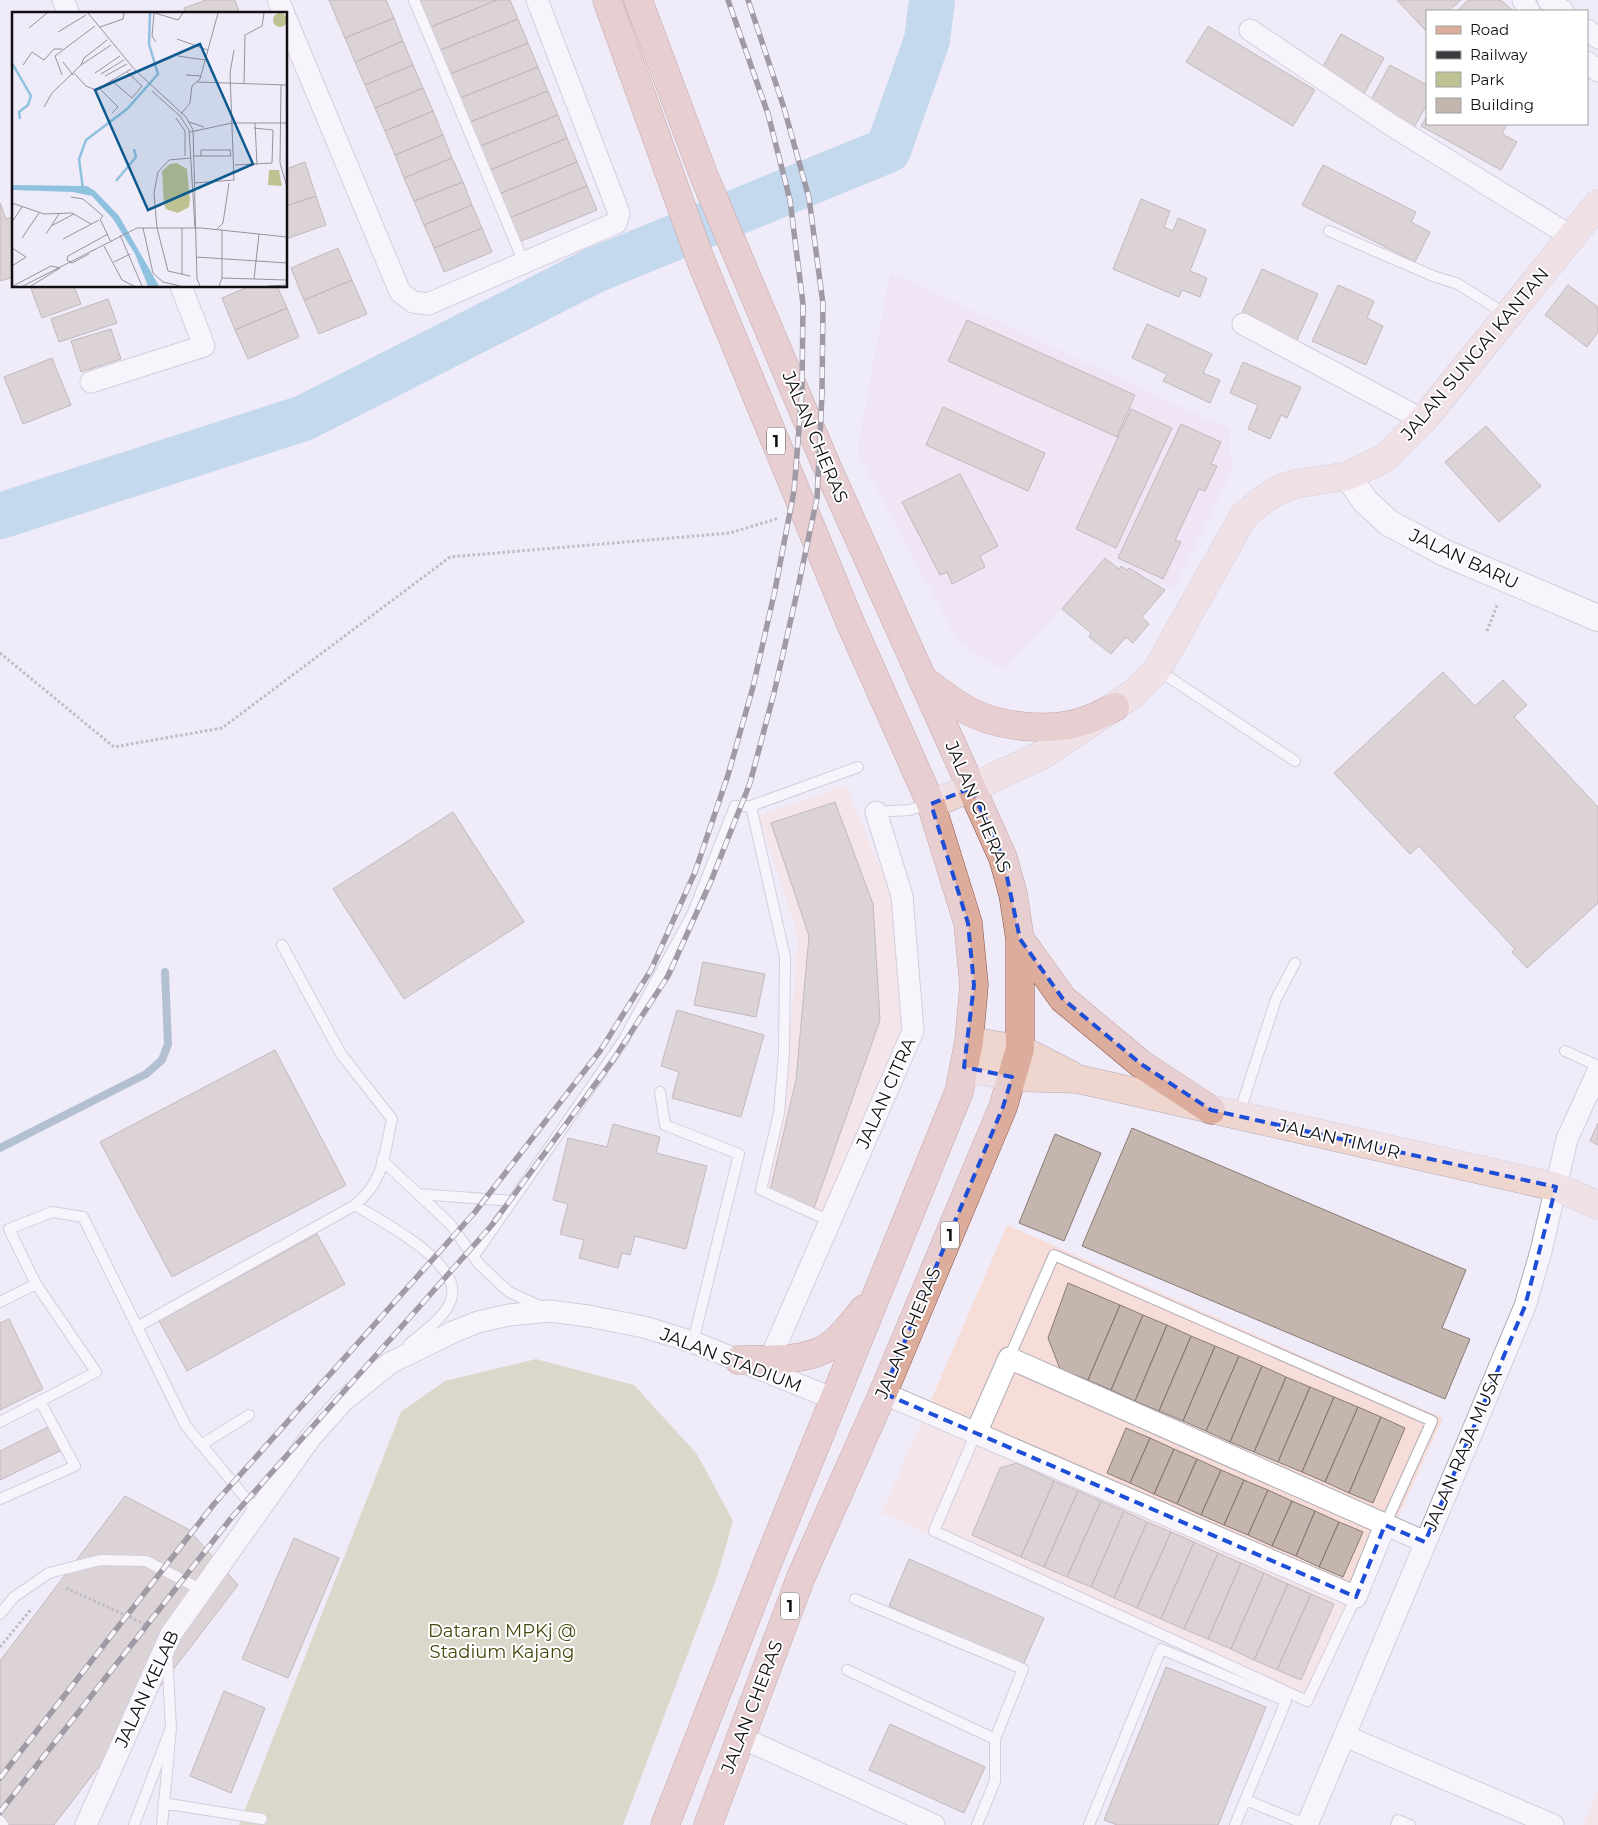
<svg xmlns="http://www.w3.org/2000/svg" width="1598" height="1825" font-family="Montserrat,sans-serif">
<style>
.commercial{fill:#f7ddd7}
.education{fill:#efdded}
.green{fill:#bec293}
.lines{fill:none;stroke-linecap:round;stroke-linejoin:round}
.stream{stroke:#698ca2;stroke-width:8}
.river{stroke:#8fc2df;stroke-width:46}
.building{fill:#c4b5ae;stroke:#887b74}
.service-casing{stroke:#b0abb9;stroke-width:12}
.minor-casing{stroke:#b0abb9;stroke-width:23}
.tertiary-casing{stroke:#b0abb9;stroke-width:28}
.secondary-casing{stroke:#b0abb9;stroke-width:29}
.primary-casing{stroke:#865142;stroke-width:29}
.path{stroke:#848089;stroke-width:3;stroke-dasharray:2.5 2.5;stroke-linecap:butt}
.service{stroke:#fff;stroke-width:10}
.minor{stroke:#fff;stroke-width:21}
.tertiary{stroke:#fff;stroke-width:26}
.secondary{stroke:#eed5ce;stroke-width:28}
.primary{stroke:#dcac9d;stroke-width:28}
.rail-casing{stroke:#3c393f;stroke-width:5.5}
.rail{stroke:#fff;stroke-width:4;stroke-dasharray:11;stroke-linecap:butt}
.marked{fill:none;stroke:#1d4ed8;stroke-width:4;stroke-dasharray:10 6;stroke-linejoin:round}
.labels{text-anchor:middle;stroke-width:4;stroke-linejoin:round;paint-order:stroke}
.shield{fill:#fff;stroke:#58575a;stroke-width:1}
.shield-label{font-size:16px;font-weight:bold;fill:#110f13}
.street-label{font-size:18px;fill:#110f13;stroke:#fff}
.park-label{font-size:18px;fill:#45470c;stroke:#fff}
.inset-river{fill:none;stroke:#8fc2df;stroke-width:2.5}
.inset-road{fill:none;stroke:#97939d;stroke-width:1}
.view{fill:#0d5b8e;fill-opacity:0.15;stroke:#0d5b8e;stroke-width:2.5}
.inset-edge{fill:none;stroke:#110f13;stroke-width:2.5}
</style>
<rect width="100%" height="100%" fill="#f0ebf9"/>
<path class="commercial" d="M846 785 893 898 902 1029 822 1212 768 1188 784 1115 798 937 759 816Z
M1007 1225 1443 1418 1313 1703 882 1513Z
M1598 1792V1825H1583Z"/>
<path class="education" d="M890 272 1229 429 1232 472 1173 591 1123 564 1104 558 1062 609 1004 671 958 642 857 452Z"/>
<path class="green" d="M536 1359 634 1385 697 1454 733 1521 718 1574 623 1825H239L401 1412 445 1381Z"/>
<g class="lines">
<path class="stream" d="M0 1148 146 1074 162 1060 168 1044 165 972"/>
<path class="river" d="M0 516 304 418 595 270 888 150 927 40 932 0"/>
</g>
<path class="building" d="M206 0H235L240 14H186L184 8Z
M329 0H386L394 18 345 38Z
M420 0H497L431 27Z
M497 0H510L518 19 440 50 431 27Z
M1397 0H1461L1449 11H1427V32Z
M1468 0H1501L1513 11H1457Z
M394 18 403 41 355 62 345 38Z
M518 19 528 43 450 74 440 50Z
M1208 26 1315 90 1293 126 1186 62Z
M1341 34 1384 58 1360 101 1317 77Z
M403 41 413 65 365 85 355 62Z
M528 43 538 67 460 98 450 74Z
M413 65 423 88 375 108 365 85Z
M1390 65 1427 85V105L1411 132 1367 107Z
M538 67 548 91 470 122 460 98Z
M423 88 433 111 385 131 375 108Z
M548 91 558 115 480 146 470 122Z
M433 111 443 135 395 155 385 131Z
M558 115 567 138 490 170 480 146Z
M1427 116V124H1507L1502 134 1517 142 1501 170 1421 126Z
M443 135 452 158 404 178 395 155Z
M567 138 577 162 499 194 490 170Z
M452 158 463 182 414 201 404 178Z
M305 162 316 196 286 206V169Z
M577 162 587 186 509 218 499 194Z
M1323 165 1416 212 1411 222 1430 232 1415 262 1302 205Z
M463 182 472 205 424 225 414 201Z
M587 186 597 210 519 242 509 218Z
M316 196 326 225 286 239V206Z
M1141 199 1170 211 1164 227 1173 231 1178 218 1206 230 1190 271 1207 278 1200 297 1182 290 1179 297 1113 269Z
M0 203 6 219 14 216V263L11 264 14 277 0 281Z
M472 205 482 228 434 248 424 225Z
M482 228 492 252 444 272 434 248Z
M338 248 352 280 304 300 291 268Z
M1262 269 1318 294 1295 344 1239 319Z
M352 280 367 314 319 334 304 300Z
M1338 285 1374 301 1367 318 1383 326 1366 365 1312 341Z
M1568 285 1598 307V332L1587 347 1545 315Z
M30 286H74L81 304 42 318Z
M250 286H277L287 308 235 330 222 298Z
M108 299 117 323 59 342 51 319Z
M287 308 299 337 248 359 235 330Z
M967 320 1135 395 1117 437 948 361Z
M1147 324 1212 354 1203 373 1220 380 1210 403 1163 381 1167 374 1132 358Z
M111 329 121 359 81 372 71 341Z
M52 358 71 405 23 424 4 377Z
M1243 362 1301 387 1287 418 1281 415 1270 439 1248 429 1258 405 1230 393Z
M943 407 1045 453 1028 491 926 445Z
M1131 409 1172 428 1116 548 1076 529Z
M1181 424 1221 442 1211 464 1217 466 1205 491 1199 489 1175 540 1181 542 1163 579 1118 558Z
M1486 426 1541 486 1499 522 1445 462Z
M960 474 998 546 980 556 985 567 952 584 947 572 940 575 902 502Z
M1105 558 1119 569 1121 566 1127 570 1129 568 1165 590 1142 617 1149 624 1133 643 1126 637 1111 654 1089 637 1091 633 1062 609Z
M1443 672 1475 706 1503 680 1527 705 1514 717 1598 807V903L1527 968 1512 952 1515 949 1419 846 1410 854 1334 773Z
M835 802 873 904 880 1020 814 1208 770 1191 796 1080 809 936 771 823Z
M453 812 524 922 404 999 333 889Z
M703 962 765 974 756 1017 694 1005Z
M677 1010 764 1035 741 1117 672 1098 679 1072 661 1066Z
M275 1050 346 1185 172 1277 100 1142Z
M1598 1123V1145L1590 1141Z
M613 1124 660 1137 656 1153 707 1166 686 1249 635 1236 630 1255 622 1253 618 1268 579 1258 584 1240 560 1234 568 1204 553 1200 568 1138 607 1147Z
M1132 1128 1466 1270 1442 1328 1470 1339 1445 1399 1082 1246Z
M1055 1134 1101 1153 1064 1241 1019 1223Z
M317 1234 345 1284 187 1371 159 1321Z
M1068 1283 1120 1305 1088 1380 1060 1369 1048 1338Z
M1120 1305 1143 1315 1111 1390 1088 1380Z
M1143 1315 1167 1325 1135 1401 1111 1390Z
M9 1319 43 1389 0 1410V1323Z
M1167 1325 1191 1336 1159 1411 1135 1401Z
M1191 1336 1215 1346 1183 1421 1159 1411Z
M1215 1346 1239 1356 1206 1431 1183 1421Z
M1239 1356 1262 1366 1230 1442 1206 1431Z
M1262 1366 1286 1377 1254 1452 1230 1442Z
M1286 1377 1310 1387 1278 1462 1254 1452Z
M1310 1387 1334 1397 1302 1472 1278 1462Z
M1334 1397 1358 1407 1325 1482 1302 1472Z
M1358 1407 1381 1417 1349 1493 1325 1482Z
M1381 1417 1405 1428 1373 1503 1349 1493Z
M48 1427 60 1451 0 1480V1451Z
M1126 1428 1150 1438 1130 1483 1107 1473Z
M1150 1438 1174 1449 1154 1494 1130 1483Z
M1174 1449 1197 1459 1177 1504 1154 1494Z
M1197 1459 1221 1470 1201 1515 1177 1504Z
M1017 1463 1054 1481 1021 1557 972 1535 1000 1468Z
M1221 1470 1244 1480 1224 1525 1201 1515Z
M1244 1480 1268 1490 1248 1535 1224 1525Z
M1054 1481 1078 1491 1044 1567 1021 1557Z
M1268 1490 1292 1501 1272 1546 1248 1535Z
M1078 1491 1101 1501 1067 1577 1044 1567Z
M125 1496 188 1529 238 1585 54 1825H0V1661Z
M1101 1501 1124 1511 1091 1587 1067 1577Z
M1292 1501 1315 1511 1296 1556 1272 1546Z
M1124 1511 1147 1522 1114 1598 1091 1587Z
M1315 1511 1339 1522 1319 1567 1296 1556Z
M1147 1522 1171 1532 1137 1608 1114 1598Z
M1339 1522 1363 1532 1343 1577 1319 1567Z
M1171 1532 1194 1542 1161 1619 1137 1608Z
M294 1538 339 1558 288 1678 242 1659Z
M1194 1542 1218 1553 1184 1629 1161 1619Z
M1218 1553 1241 1563 1208 1639 1184 1629Z
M909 1559 1044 1618 1023 1665 889 1606Z
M1241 1563 1264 1573 1231 1649 1208 1639Z
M1264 1573 1288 1584 1254 1660 1231 1649Z
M1288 1584 1311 1594 1277 1670 1254 1660Z
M1311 1594 1334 1604 1301 1680 1277 1670Z
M1166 1667 1266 1707 1218 1825H1117L1104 1820Z
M224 1691 265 1708 231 1793 190 1776Z
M890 1724 985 1767 964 1813 869 1770Z"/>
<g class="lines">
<defs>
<path id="service" d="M414 0 524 263
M1329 231 1433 276 1458 284 1507 315
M1158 670 1295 761
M876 812 909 810 930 804
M1565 1051 1598 1066
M660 1092 665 1125 739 1154 693 1342
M1239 1114 1276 999 1295 963
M382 1160 451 1225 479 1264 509 1292 544 1308
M418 1194 512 1201
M355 1205C381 1221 459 1261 452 1296 449 1315 422 1333 409 1344
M830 1221 761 1190 779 1113 784 1053 785 957 751 806 858 767
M474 1256 623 1041 692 915 735 806H751
M0 1302 36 1284
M137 1327 355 1205C385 1180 384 1154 392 1119L341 1054 282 945
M1009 1358 1054 1255 1432 1421 1385 1525
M0 1422 96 1372 36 1284 9 1229 52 1212 83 1217 186 1426 258 1513
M976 1433 934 1531 1307 1701 1356 1597
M201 1445 249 1415
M0 1499 75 1466 40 1401
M855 1599 1023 1669 995 1739V1781L977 1825
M0 1614 14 1597 49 1573 100 1560 146 1561 202 1590
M167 1654 171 1728
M847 1670 995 1739
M1246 1800 1307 1825
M163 1803 262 1819
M0 1821 3 1825
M134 1825 171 1728 162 1825
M1089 1825 1161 1649 1286 1701 1235 1825
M1396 1825 1398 1820 1410 1825"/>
<path id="minor" d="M63 0 69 14
M278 0 284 14
M1523 0 1529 11
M1548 0 1563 11
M286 19 400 292 413 302 428 304 616 223 619 213 537 0
M1250 30 1391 125 1572 237
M1587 30 1598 38
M1587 62 1598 71
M1243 324 1423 420
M91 382 204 346 181 286
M770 1359 913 1031 902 896 876 812
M883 1393 1356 1597 1385 1525
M976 1433 1009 1358 1425 1542
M1345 1736 1553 1825
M740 1737 934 1825
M86 1825 171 1634 311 1437 343 1401 390 1363 453 1332 478 1322 509 1315 550 1311 588 1316 644 1327 693 1342 834 1399
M1307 1825 1525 1306 1541 1251 1567 1139 1598 1071"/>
<path id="tertiary" d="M1348 476 1365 501 1389 523 1445 553 1598 618"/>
<path id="secondary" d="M931 804 971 788 1044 754 1134 693 1157 670 1243 517 1261 501 1278 490 1295 484 1348 476 1385 458 1423 420 1598 204
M969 1041 1020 1049 1071 1075
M964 1067 1012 1077 1078 1079 1556 1187 1598 1205"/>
<path id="primary" d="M607 0 701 261 850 622 931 804 968 923 974 985 969 1041 959 1092 768 1562 665 1825
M638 0 704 176 827 467 1003 858 1013 894 1020 939V1049L1003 1107 883 1393 801 1577 708 1825
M925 681C941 693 958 707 977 715 1008 728 1055 732 1087 720 1097 717 1106 711 1115 707
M1020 939 1063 999 1141 1064 1211 1110
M739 1360C766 1359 798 1362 823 1350 840 1341 852 1323 864 1309"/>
</defs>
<use href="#service" class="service-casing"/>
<use href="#minor" class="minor-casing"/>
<use href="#tertiary" class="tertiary-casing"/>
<use href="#secondary" class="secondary-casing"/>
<use href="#primary" class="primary-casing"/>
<path class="path" d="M1487 631 1498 603
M0 653 114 747 222 728 450 557 730 533 779 518
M66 1588 149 1626
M0 1647 32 1608"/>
<use href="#service" class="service"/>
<use href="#minor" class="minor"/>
<use href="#tertiary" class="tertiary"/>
<use href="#secondary" class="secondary"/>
<use href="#primary" class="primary"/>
<defs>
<path id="rail" d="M0 1778 214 1504 475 1212 600 1051 651 970 695 872 728 775 753 687 775 590 794 491 802 391 803 304 790 200 768 114 728 0
M0 1812 232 1517 492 1225 613 1060 668 976 711 881 750 783 774 693 796 597 817 498 822 394 823 304 809 198 784 108 748 0"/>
</defs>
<use href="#rail" class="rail-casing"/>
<use href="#rail" class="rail"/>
</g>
<path d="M0 0H1598V1825H0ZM971 788 1003 858 1020 939 1063 999 1141 1064 1211 1110 1556 1187 1525 1306 1425 1542 1385 1525 1356 1597 883 1393 1003 1107 1012 1077 964 1067 974 985 968 923 931 804Z" fill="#f0ebf9" fill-opacity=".55" fill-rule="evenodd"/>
<path class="marked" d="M971 788 1003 858 1020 939 1063 999 1141 1064 1211 1110 1556 1187 1525 1306 1425 1542 1385 1525 1356 1597 883 1393 1003 1107 1012 1077 964 1067 974 985 968 923 931 804Z"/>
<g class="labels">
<g class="shield">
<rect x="767" y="427.5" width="18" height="27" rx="4"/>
<rect x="941" y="1221.5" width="18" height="27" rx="4"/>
<rect x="781" y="1592.5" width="18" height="27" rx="4"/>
</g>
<g class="shield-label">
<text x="776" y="447">1</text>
<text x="950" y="1241">1</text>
<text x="790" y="1612">1</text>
</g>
<g class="street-label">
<text transform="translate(1475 354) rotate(-50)" y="6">JALAN SUNGAI KANTAN</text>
<text transform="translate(815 437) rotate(67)" y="6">JALAN CHERAS</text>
<text transform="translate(1464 559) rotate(25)" y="6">JALAN BARU</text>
<text transform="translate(978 807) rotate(67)" y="6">JALAN CHERAS</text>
<text transform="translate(886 1093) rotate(-66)" y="6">JALAN CITRA</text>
<text transform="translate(1339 1139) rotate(13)" y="6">JALAN TIMUR</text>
<text transform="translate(908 1333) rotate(-67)" y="6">JALAN CHERAS</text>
<text transform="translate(731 1360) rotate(21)" y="6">JALAN STADIUM</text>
<text transform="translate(1463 1451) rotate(-67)" y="6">JALAN RAJA MUSA</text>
<text transform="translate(147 1689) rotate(-65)" y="6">JALAN KELAB</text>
<text transform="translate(752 1707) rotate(-69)" y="6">JALAN CHERAS</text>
</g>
<g class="park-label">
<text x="502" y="1637">Dataran MPKj @<tspan x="502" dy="21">Stadium Kajang</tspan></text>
</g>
</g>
<g transform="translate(12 12)">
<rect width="275" height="275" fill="#f0ebf9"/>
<path d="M261 8a7 7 0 1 1 14 0a7 7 0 1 1-14 0ZM165 151 175 157 178 188 177 195 166 201 154 197 152 192 150 159 158 152ZM257 158H267L270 174 256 173Z" fill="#bec293"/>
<path d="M0 173 75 174 83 179 107 204 147 274H136L123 242 101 207 80 184 61 180 0 178Z" fill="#8fc2df"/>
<path class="inset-river" d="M0 51 19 84 16 93 7 100 8 107M104 169 124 145 122 137M71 177 67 147 74 128 115 97 146 62 137 32 138 1"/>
<path class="inset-road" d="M76 1 123 58 174 105 181 118 185 267 188 274M142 1 140 24 144 30M143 1 166 8 171 1M88 15 111 7 112 1M17 16 35 1M46 20 74 3M165 27 196 38M166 44 193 48M51 50 61 63M11 53 20 40 32 48 42 37H50M69 53 99 33M62 61 74 74 84 78 119 57M83 61 108 44M89 62 112 48M50 63 43 44 83 14M174 63 189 64M93 64 115 52M99 68 120 86 130 74 115 60M185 70 275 73M232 72 233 23 250 14 252 1M269 73 268 151 275 175M87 76 106 95 100 101M140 79 168 104 177 118 183 216M32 95 40 81 69 53 72 46 95 28M169 102 178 91 180 74 188 67 206 1M164 106 173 119V144M177 110 192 115M243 111 245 153M178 120 220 111H275M182 144H219L218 138M189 144V138H219M223 153 260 151 261 118 242 116M182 171 222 168 218 61 222 38M59 185 71 187 91 204 88 207M0 191 32 202 60 201 79 212M88 207 99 230M0 210 10 195M39 214 62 202M131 216 141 261 151 270 168 274M145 216 142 181 146 160 157 148 179 146M145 216 156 259 178 264M170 216V262M205 217 211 211 217 171M34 222 47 202M108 223 130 274M10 226 27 201M51 227 87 208M92 234 110 268 122 274M0 236 14 245 0 254M77 242 60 251 55 248 56 244 96 222M184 245 275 251M102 250 118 242M210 266 275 268M242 267 247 222M1 274 39 254 48 256 19 274M11 274 125 216H189L275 225M207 274 210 266V218M256 274 275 273"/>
<path class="view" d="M188 32 241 152 136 198 83 78Z"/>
<rect width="275" height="275" class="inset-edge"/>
</g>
<rect x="1426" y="10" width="162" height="115" fill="#ffffff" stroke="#a09fa1"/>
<rect x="1436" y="26" width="25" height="8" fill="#dcac9d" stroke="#a09fa1"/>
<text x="1470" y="35" font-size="15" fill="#110f13">Road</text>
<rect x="1436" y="51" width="25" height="8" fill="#3c393f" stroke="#a09fa1"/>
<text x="1470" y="60" font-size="15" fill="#110f13">Railway</text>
<rect x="1436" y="72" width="25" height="15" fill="#bec293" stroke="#a09fa1"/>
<text x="1470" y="85" font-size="15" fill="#110f13">Park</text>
<rect x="1436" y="98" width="25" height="15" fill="#c4b5ae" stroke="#a09fa1"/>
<text x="1470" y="110" font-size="15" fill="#110f13">Building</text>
</svg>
